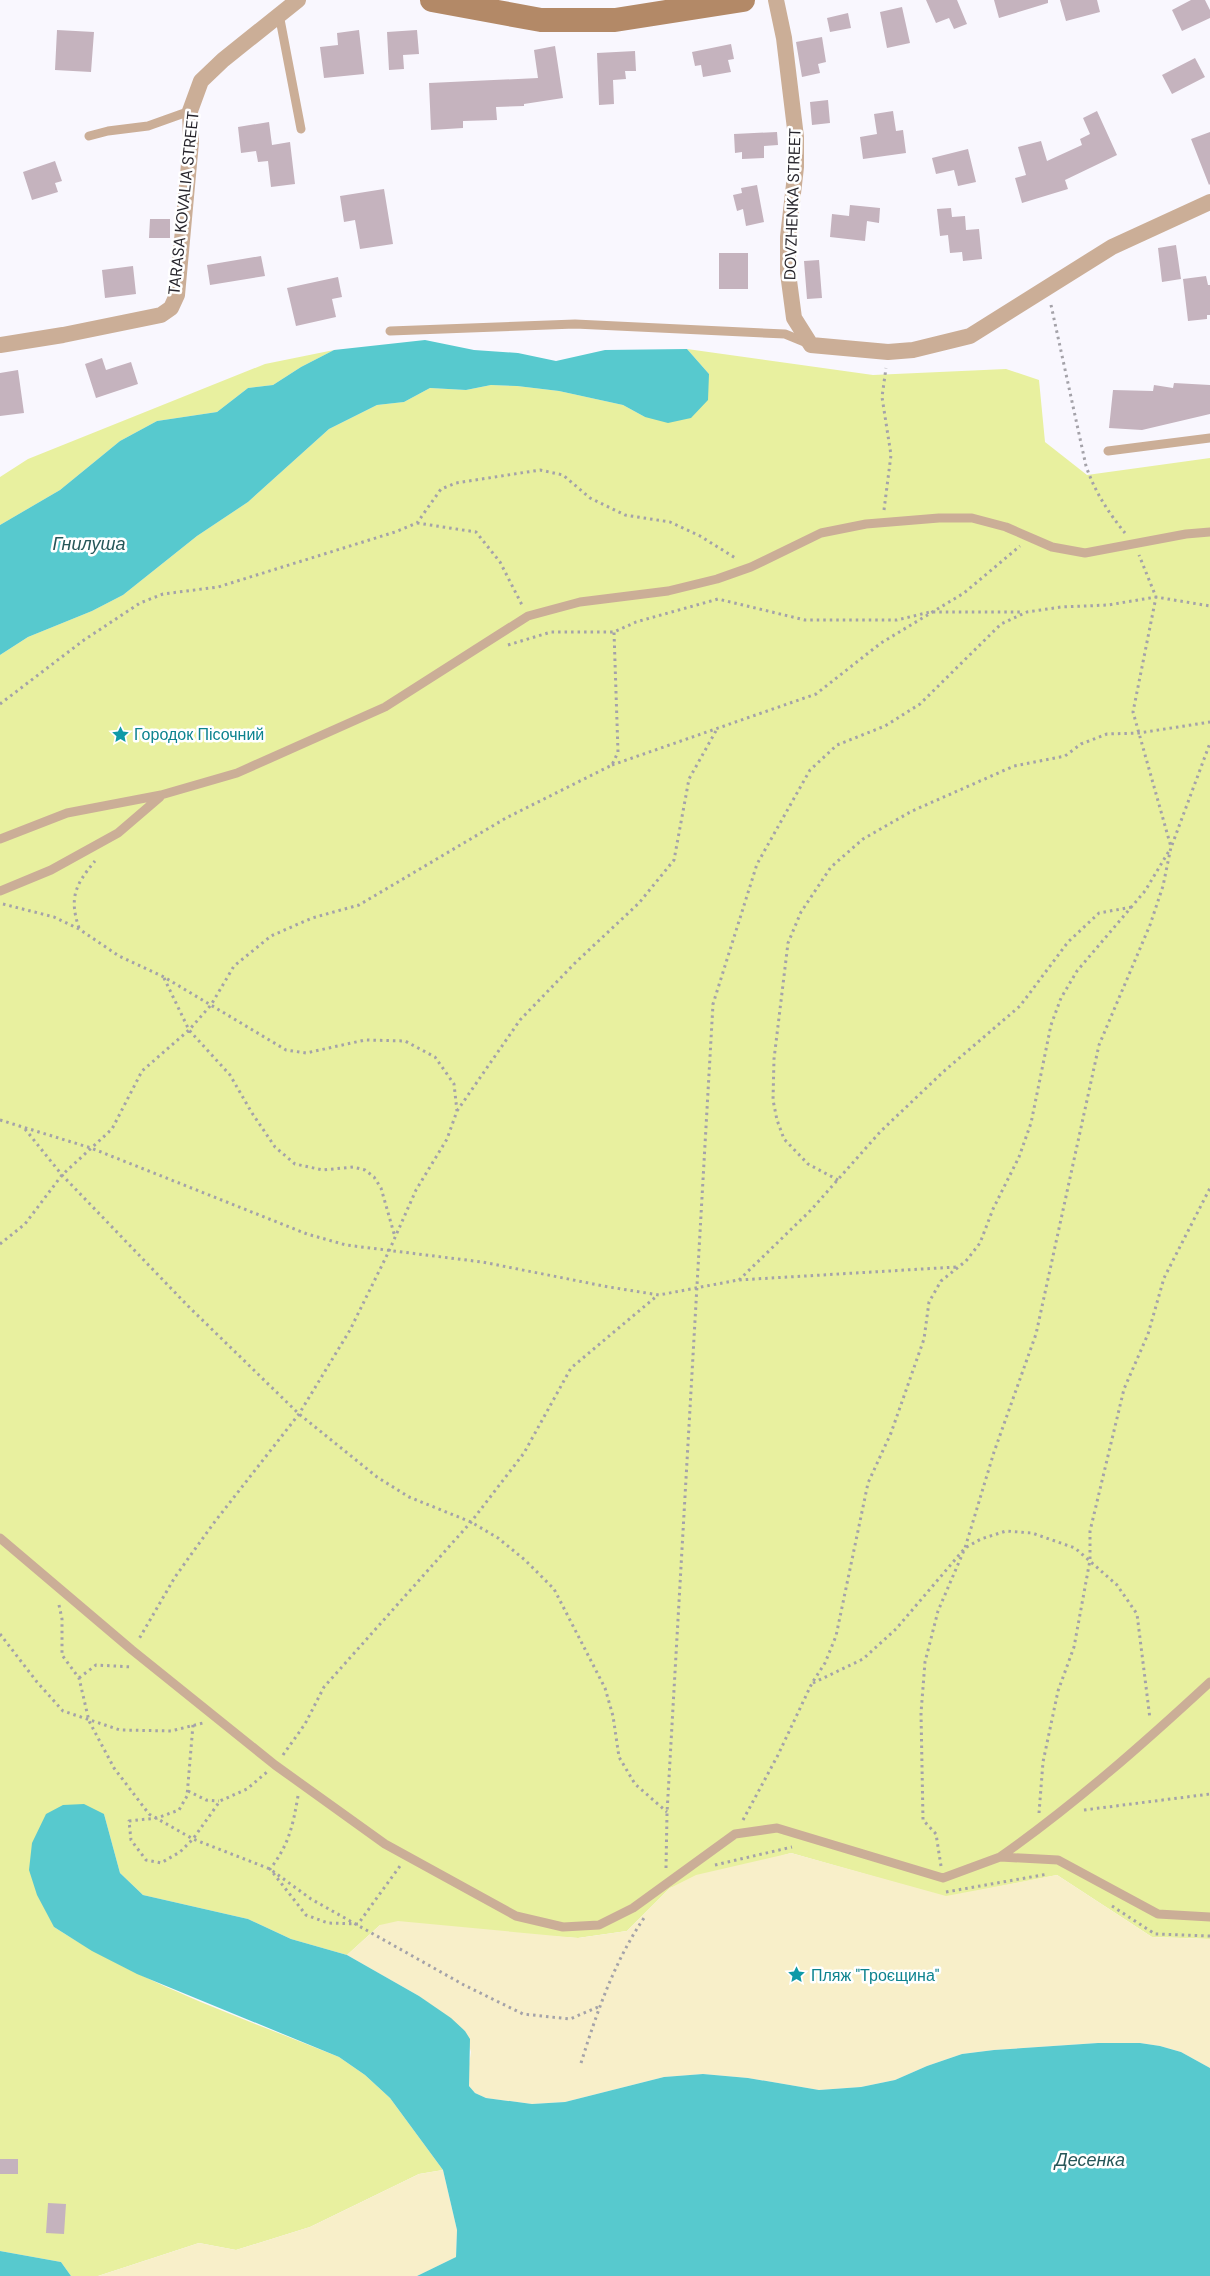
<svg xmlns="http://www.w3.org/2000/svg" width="1210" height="2276" font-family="'DM Sans',sans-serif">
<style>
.green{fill:#e8f09f}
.sand{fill:#f8efc9}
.water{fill:#57c9ce}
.building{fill:#c5b3be}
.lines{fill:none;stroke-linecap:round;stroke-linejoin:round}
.path{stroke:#a4a2a9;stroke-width:3;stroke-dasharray:2.5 4;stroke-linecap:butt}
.lane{stroke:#cbae97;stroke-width:9}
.street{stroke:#cbae97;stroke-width:16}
.secondary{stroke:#b38967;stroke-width:24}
.labels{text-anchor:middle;stroke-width:5;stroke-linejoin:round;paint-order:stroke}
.street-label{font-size:16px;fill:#27252c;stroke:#fff}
.culture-label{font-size:16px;fill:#0d838f;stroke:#fff;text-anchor:start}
.water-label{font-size:18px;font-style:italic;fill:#265759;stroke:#fff}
</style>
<rect width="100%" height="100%" fill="#f9f7fe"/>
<path class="green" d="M687 349 873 375 1006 369 1039 380 1045 442 1087 475 1210 458V1939L1152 1937 1057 1875 946 1897 791 1853 670 1888 627 1931 578 1938 380 1925 347 1955 291 1939 248 1919 143 1895 120 1873 104 1814 54 1927C142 1984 243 2018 339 2057L365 2075 390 2098 443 2170 419 2174 310 2227 236 2250 199 2243 98 2276H71L61 2262 0 2251V655L28 637 92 611 123 595 197 536 248 502 329 429 377 405 404 402 430 388 466 390 491 385 517 386 559 391 623 405 645 417 709 374Z
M334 350 301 367 273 385 248 388 217 412 157 421 120 441 60 490 0 525V477L28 459 265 364Z"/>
<path class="sand" d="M791 1853 946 1896 1057 1875 1152 1937 1210 1939V2068L1181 2052 1160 2046 1140 2043H1098L994 2050 962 2054 927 2066 895 2080 861 2087 819 2090 748 2078 703 2074 664 2077 565 2102 532 2104 486 2098 475 2093 469 2086 468 2070 471 2052 465 2031 419 1996 347 1955 380 1925 398 1921 578 1938 627 1931 670 1888 696 1875Z
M443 2170 457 2230 456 2257 417 2276H98L199 2243 236 2250 310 2227 419 2174Z"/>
<path class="water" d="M425 340 474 350 518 353 556 361 605 350 687 349 709 374 708 400 691 418 668 423 645 417 623 405 559 391 517 386 491 385 466 390 430 388 404 402 377 405 329 429 248 502 197 536 123 595 92 611 28 637 0 655V525L60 490 120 441 157 421 217 412 248 388 273 385 301 367 334 350Z
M84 1804 104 1814 120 1873 143 1895 248 1919 291 1939 347 1955 419 1996 451 2018 465 2031 470 2039 469 2086 475 2093 486 2098 532 2104 565 2102 664 2077 703 2074 748 2078 819 2090 861 2087 895 2080 927 2066 962 2054 994 2050 1098 2043H1140L1160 2046 1181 2052 1210 2068V2276H417L456 2257 457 2230 443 2170 390 2098 365 2075 339 2057 137 1974 92 1951 54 1927 37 1895 29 1870 32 1843 46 1814 63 1805Z
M0 2251 61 2262 71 2276H0Z"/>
<path class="building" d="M926 0H957L967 24 954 29 949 18 936 23Z
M994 0H1048V3L999 18Z
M1060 0H1097L1100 12 1066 21Z
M1191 0H1205L1210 10V18L1182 31 1172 10Z
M902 7 910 43 887 48 880 12Z
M848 13 851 28 830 32 827 18Z
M57 30 94 32 91 72 55 70Z
M359 30 364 74 324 78 320 47 338 45 337 33Z
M417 30 419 54 403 55 404 69 389 70 387 32Z
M822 37 826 62 818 64 820 73 802 77 796 42Z
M731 44 734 59 728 60 731 72 703 77 701 65 695 66 692 52Z
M555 46 563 98 524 104V106L496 107 497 120 463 121V128L431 130 429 83 538 78 534 50Z
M635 51 636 71H625L626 79 613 80 614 104 599 105 597 53Z
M1195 58 1205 77 1172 94 1162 75Z
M828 100 830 123 812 125 810 102Z
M893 111 896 131 903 130 906 153 863 159 860 137 877 134 874 114Z
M1097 111 1117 155 1065 180 1068 189 1022 203 1015 178 1026 175 1018 147 1041 141 1047 161 1082 145 1080 139 1090 134 1083 118Z
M269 122 272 145 290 142 295 184 271 187 268 161 258 162 256 151 241 153 238 127Z
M777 132 778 145 764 146V158L742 159V152L735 153 734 134Z
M1210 132V184L1209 185 1191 139Z
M968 149 976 182 958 186 954 170 936 174 932 158Z
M55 161 62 181 55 183 58 192 32 200 23 172Z
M757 185 764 222 746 226 743 209 737 211 733 195 742 193 741 188Z
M384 189 393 244 360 249 355 220 344 222 340 196Z
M850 205 880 208 879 223 867 221 865 241 830 237 832 214 849 216Z
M951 208 952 217 965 216 966 230 979 229 982 259 963 261 962 252 950 253 948 235 940 236 937 209Z
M150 219H170V238H149Z
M1176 245 1181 279 1162 282 1158 248Z
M719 253H748V289H719Z
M261 256 265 276 210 285 207 265Z
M819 260 822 298 807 299 804 261Z
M133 266 136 294 105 298 102 270Z
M1206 276 1208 285H1210V315H1207V319L1188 321 1183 279Z
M338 277 342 297 332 299 336 317 296 326 287 288Z
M102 358 106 370 131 362 138 384 96 398 85 364Z
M18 370 24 413 0 416V373Z
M1174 383 1210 385V414L1142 430 1109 428 1113 390 1153 391 1154 385 1173 388Z
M0 2159H18V2174H0Z
M48 2203 66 2204 64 2234 46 2233Z"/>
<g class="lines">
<path class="path" d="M1051 305 1086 466C1095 492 1108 512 1125 533
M884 510 891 455 882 397 886 368
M417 523 476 532 500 562 522 605
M508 645 551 632H614L636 622 718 599 805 620H897L930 612H1023
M0 704 84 640 140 603 163 594 218 587 395 532 417 523 441 489 456 483 540 470 563 475 590 498 625 515 670 522 700 536 737 559
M612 765 816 694 881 643 964 593 1020 546
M1172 845 1210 743
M3 904 54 917 79 929 119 956 164 977 286 1050 306 1053 365 1040 405 1041 435 1057 454 1084 457 1111 447 1139 416 1190 389 1251 350 1330 299 1414 213 1524 175 1577 139 1639
M79 928C69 898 75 885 95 861
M164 978 189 1030 230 1075 252 1113 275 1147 295 1164 323 1170 353 1167 365 1170 374 1177 381 1188 395 1237
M457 1111 520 1020 575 963 639 903 674 860 689 779 717 729
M0 1120 91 1148 307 1234 346 1245 482 1262 609 1287 659 1295 738 1280 956 1267
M25 1129 62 1175 188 1306 299 1414 377 1477 409 1497 471 1522 498 1538 525 1560 554 1589 605 1688 613 1716 619 1757 635 1784 667 1812
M838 1180 808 1164 784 1139 777 1120 773 1100 774 1059 788 943 801 912 831 867 863 839 912 811 1014 766 1065 756 1081 744 1107 734 1139 733 1210 722
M0 1244 25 1224 62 1175 112 1129 142 1071 189 1030 211 1005 234 966 271 936 312 918 359 905 506 818 612 765 618 752 614 632
M739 1280 811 1210 880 1132 943 1072 1020 1006 1068 942 1099 913 1132 907
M59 1605 62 1619V1655L79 1678 89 1721 114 1768 149 1814 193 1839 270 1869 311 1899 464 1985 523 2014 570 2019 598 2007
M0 1634 37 1682 63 1711 120 1730 171 1731 203 1723
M79 1678 96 1665 132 1667
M813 1683 863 1659 896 1629 965 1548 981 1539 1006 1531 1032 1533 1075 1548 1117 1585 1137 1614 1150 1719
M193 1725 187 1796 179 1810 157 1818 129 1821 131 1840 146 1860 161 1863 180 1852 193 1839 220 1801 247 1789 267 1772
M283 1755 305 1724 324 1687 471 1522 524 1453 571 1368 658 1295
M188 1791 206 1800 219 1801
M298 1796C293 1825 289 1845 270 1869L306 1915 328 1923 358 1924 400 1866
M1084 1810 1210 1794
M1039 1813 1043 1762 1058 1691 1074 1647 1090 1560V1531L1124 1389 1148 1334 1164 1278 1210 1188
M743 1820 778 1755 812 1683 825 1663 836 1636 868 1483 891 1433 924 1339 929 1302 941 1281 966 1261 980 1243 993 1209 1019 1157 1031 1123 1051 1025 1061 998 1077 971 1145 891 1169 851
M715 1865 792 1847
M941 1866 936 1834 923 1820 921 1713 925 1662 938 1611 965 1548 994 1452 1036 1334 1099 1045 1150 925 1163 886 1171 847 1133 712 1156 597 1139 555
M666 1868 667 1813 713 1004 757 864 810 770 837 745 885 726 920 704 1001 624 1027 612 1061 607 1108 605 1156 597 1210 606
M946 1892 1048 1874
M1112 1906 1155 1934 1210 1936
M581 2063C597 2012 614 1962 644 1918"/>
<path class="lane" d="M279 14 301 129
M89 136 108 131 148 126 190 111
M390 331 575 324 785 334 807 343
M1108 451 1210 438
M0 839 67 813 161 795 237 773 385 707 528 616 580 602 668 591 717 579 751 567 821 533 866 524 939 518H972L1006 527 1052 547 1085 553 1186 534 1210 532
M0 891 51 870 118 833 160 797
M0 1538 132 1650 275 1765 385 1844 516 1916 563 1927 599 1925 633 1908 735 1834 777 1828 943 1878 1000 1857 1058 1860 1158 1914 1210 1917
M1000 1857C1075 1804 1143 1744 1210 1682"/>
<path class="street" d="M776 0 784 38 796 137V167L788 237V273L794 318 811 345 888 352 913 350 970 336 1112 247 1210 202
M0 345 63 335 161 315 171 308 177 295 191 142 190 111 201 81 223 60 298 0"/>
<path class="secondary" d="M432 0 541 20H615L743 0"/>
</g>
<defs>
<symbol id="sight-bare" viewBox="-9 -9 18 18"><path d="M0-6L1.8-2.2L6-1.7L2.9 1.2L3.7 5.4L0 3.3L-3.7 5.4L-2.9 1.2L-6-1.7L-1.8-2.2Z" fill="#0f9aa8" stroke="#fff" stroke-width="2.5" paint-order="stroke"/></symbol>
</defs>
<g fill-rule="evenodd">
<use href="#sight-bare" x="108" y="722" width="25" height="25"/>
<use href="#sight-bare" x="784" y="1962" width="25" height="25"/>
</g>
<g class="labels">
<g class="street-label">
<text transform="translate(183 203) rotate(-84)" y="6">TARASA KOVALIA STREET</text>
<text transform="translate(792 204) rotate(-88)" y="6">DOVZHENKA STREET</text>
</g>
<g class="culture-label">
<text x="134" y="740">Городок Пісочний</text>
<text x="811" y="1981">Пляж "Троєщина"</text>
</g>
<g class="water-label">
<text x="89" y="550">Гнилуша</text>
<text x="1090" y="2166">Десенка</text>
</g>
</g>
</svg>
